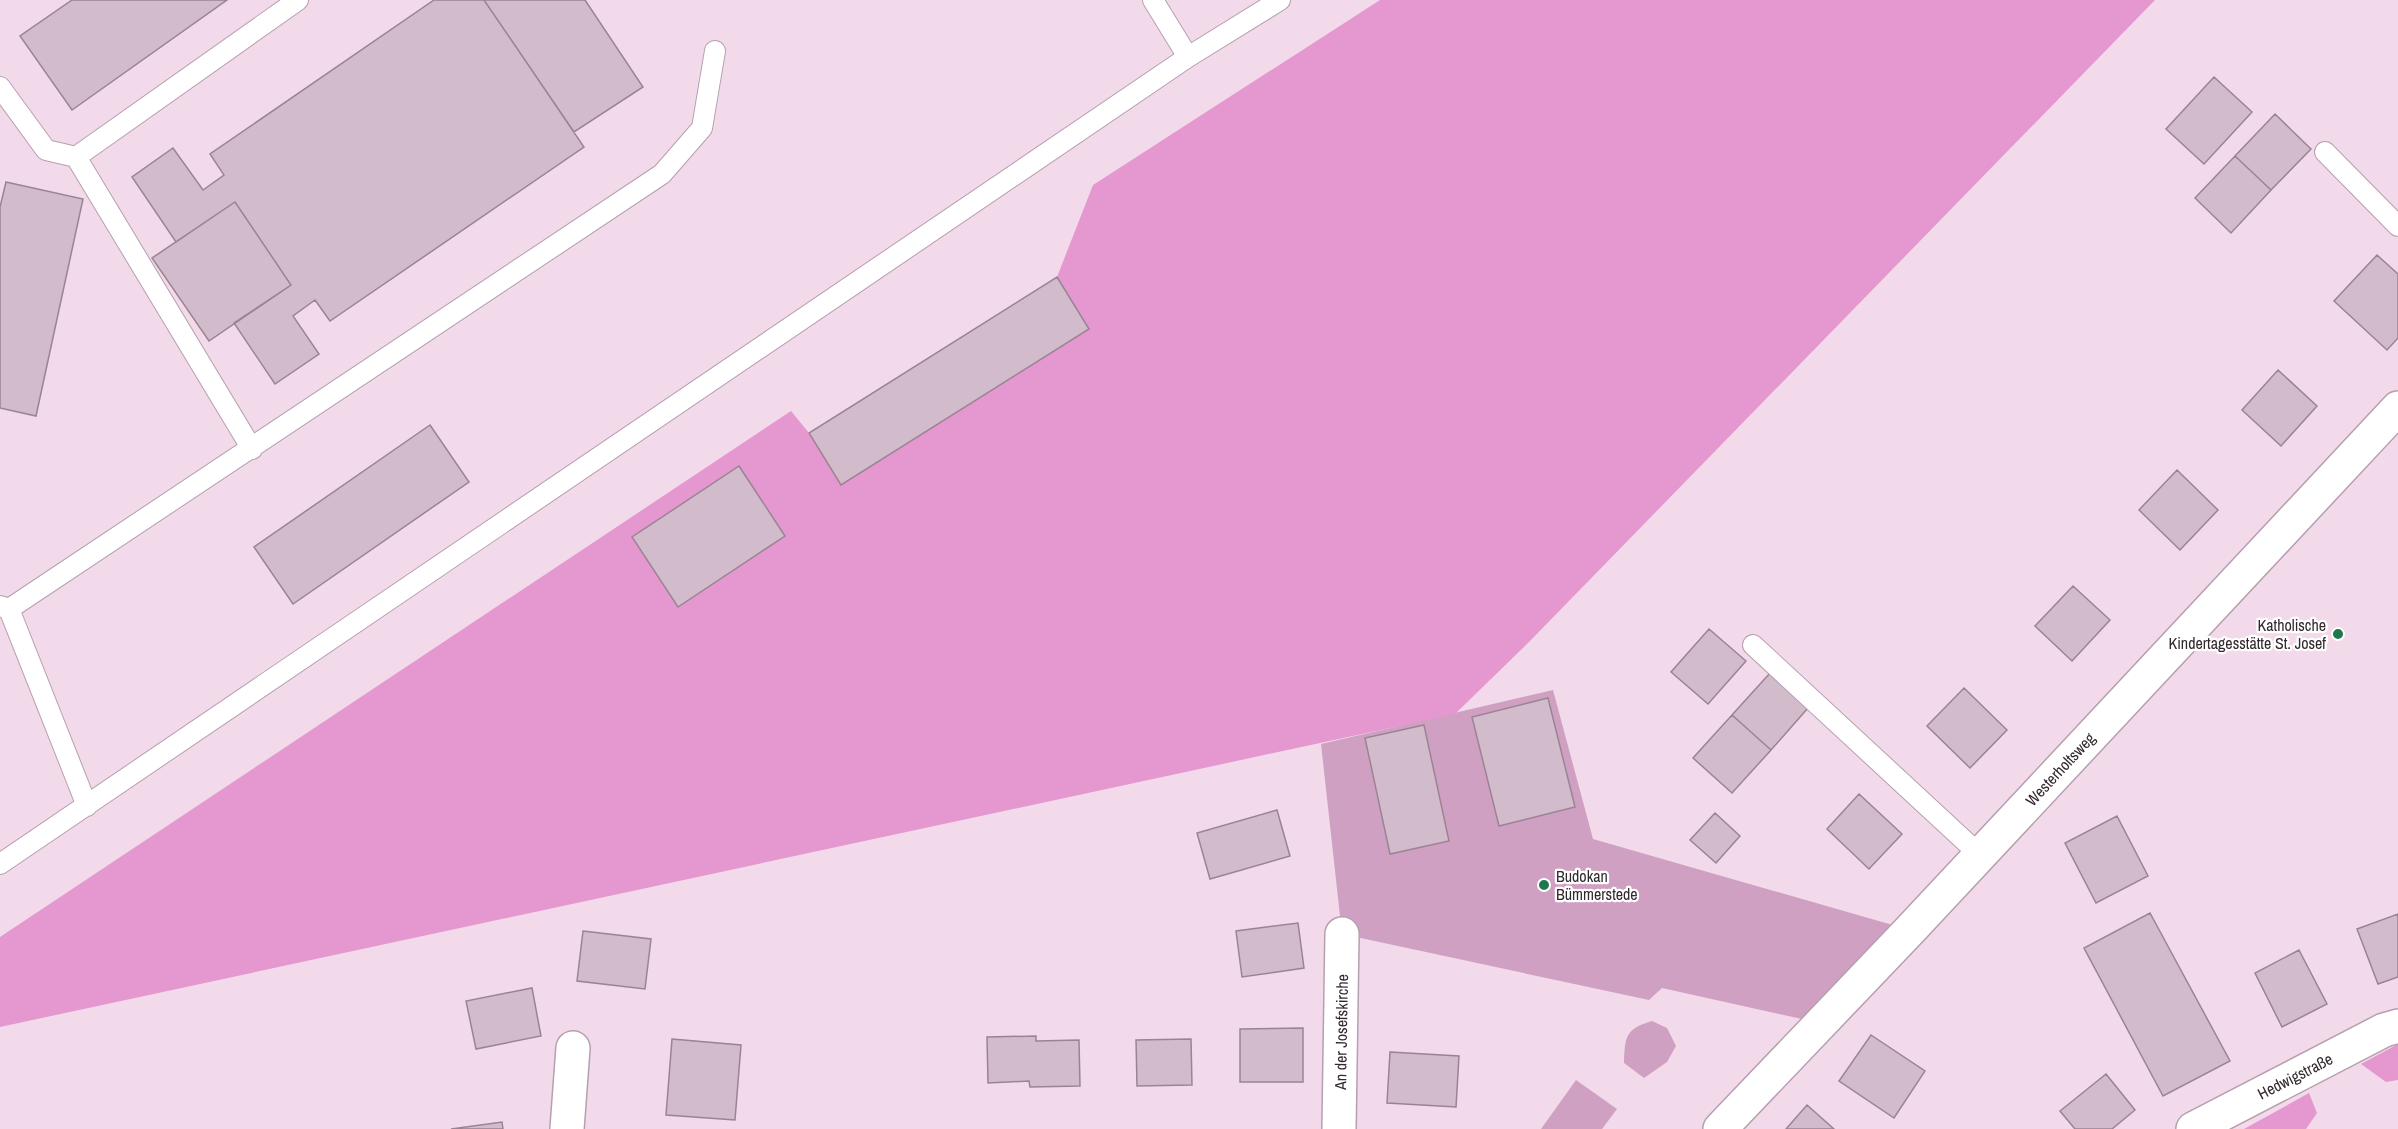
<svg xmlns="http://www.w3.org/2000/svg" width="2398" height="1129" font-family="'Archivo Narrow',sans-serif">
<style>
.green{fill:#d0a0c2}
.forest{fill:#e597cf}
.building{fill:#d2bbcb;stroke:#9a8493;stroke-width:1.5}
.lines{fill:none;stroke-linecap:round;stroke-linejoin:round}
.lane-casing{stroke:#b69faf;stroke-width:22}
.street-casing{stroke:#b69faf;stroke-width:36}
.lane{stroke:#fff;stroke-width:20}
.street{stroke:#fff;stroke-width:33}
.poi-dot{fill:#1e784d;stroke:#fff;stroke-width:2}
.labels{text-anchor:middle;stroke-width:4.5;stroke-linejoin:round;paint-order:stroke}
.poi-label{font-size:16px;fill:#32292f;stroke:#fff;text-anchor:end}
.street-label{font-size:16px;fill:#32292f;stroke:#fff}
</style>
<rect width="100%" height="100%" fill="#f3daeb"/>
<path class="green" d="M1553 690 1593 839 1910 930 1820 1023 1662 988 1649 1000 1342 934 1321 744Z
M1652 1021 1667 1028 1676 1046 1667 1062 1644 1078 1624 1063C1625 1037 1625 1029 1652 1021Z
M1576 1080 1617 1109 1602 1129H1541Z"/>
<path class="forest" d="M1380 0H2155L1529 642 1455 714 0 1027V937L791 411 809 433 841 485 1089 329 1057 277 1093 185Z
M2398 1044V1080L2386 1082 2361 1064Z
M2309 1093 2317 1113 2306 1129H2244Z"/>
<path class="building" d="M72 0H227L72 110 20 36Z
M434 0H484L584 147 330 321 315 300 293 316 319 354 275 384 234 323 291 285 235 202 176 242 132 177 173 148 203 190 224 175 210 154Z
M484 0H585L643 87 574 132Z
M2214 77 2252 112 2204 164 2166 129Z
M2275 114 2311 149 2271 190 2235 156Z
M2235 156 2271 190 2231 233 2195 198Z
M6 182 83 199 36 416 0 408V207Z
M235 202 291 285 209 341 152 258Z
M2377 255 2398 274V338L2387 350 2334 301Z
M1057 277 1089 329 841 485 809 433Z
M2278 370 2317 406 2281 446 2242 410Z
M430 425 469 482 293 604 254 547Z
M739 466 785 536 678 607 632 537Z
M2177 470 2218 510 2180 550 2139 510Z
M2073 586 2110 620 2072 661 2035 626Z
M1709 629 1746 661 1708 704 1671 672Z
M1770 673 1808 708 1771 750 1732 715Z
M1964 688 2007 730 1970 768 1927 726Z
M1548 698 1575 807 1499 826 1472 717Z
M1732 715 1771 750 1732 793 1693 758Z
M1424 725 1449 841 1390 854 1365 738Z
M1859 794 1902 834 1869 869 1827 829Z
M1277 810 1290 856 1210 879 1197 833Z
M1715 813 1740 836 1716 863 1690 840Z
M2117 816 2148 876 2096 903 2065 843Z
M2150 913 2230 1061 2163 1096 2084 948Z
M2398 914V977L2378 984 2357 929Z
M1298 923 1304 968 1242 977 1236 931Z
M583 931 651 939 645 989 577 981Z
M2299 950 2327 1004 2282 1027 2255 973Z
M532 988 541 1036 476 1049 466 1001Z
M1303 1028V1082H1240V1029Z
M1871 1035 1925 1071 1894 1118 1839 1081Z
M1036 1036V1041L1079 1040 1080 1086 1030 1087 1029 1081 988 1083 987 1037Z
M672 1039 741 1045 735 1120 666 1115Z
M1191 1039 1192 1085 1137 1086 1136 1040Z
M1390 1052 1459 1056 1456 1107 1387 1103Z
M2106 1074 2135 1110 2112 1129H2075L2060 1111Z
M1807 1105 1834 1129H1786Z
M502 1122 503 1129H451Z"/>
<g class="lines">
<defs>
<path id="lane" d="M1153 0 1188 57
M0 87 46 150 76 157 252 449
M2325 152 2398 226
M76 157 298 0
M0 606 9 609 662 174 702 128 715 51
M9 609 87 806
M1753 645 1980 855
M0 864 1188 57 1280 0"/>
<path id="street" d="M567 1129 573 1048
M1339 1129 1342 934
M1720 1129 1910 930 2398 408
M2193 1129 2384 1030 2398 1026"/>
</defs>
<use href="#lane" class="lane-casing"/>
<use href="#street" class="street-casing"/>
<use href="#lane" class="lane"/>
<use href="#street" class="street"/>
</g>
<g class="poi-dot">
<circle cx="2338" cy="634" r="6"/>
<circle cx="1544" cy="885" r="6"/>
</g>
<g class="labels">
<g class="poi-label">
<text x="2326" y="631">Katholische<tspan x="2326" dy="18">Kindertagesstätte St. Josef</tspan></text>
<text x="1556" y="882" text-anchor="start">Budokan<tspan x="1556" dy="18">Bümmerstede</tspan></text>
</g>
<g class="street-label">
<text transform="translate(2060 769) rotate(-47)" y="6">Westerholtsweg</text>
<text transform="translate(1341 1032) rotate(-89)" y="6">An der Josefskirche</text>
<text transform="translate(2295 1076) rotate(-27)" y="6">Hedwigstraße</text>
</g>
</g>
</svg>
